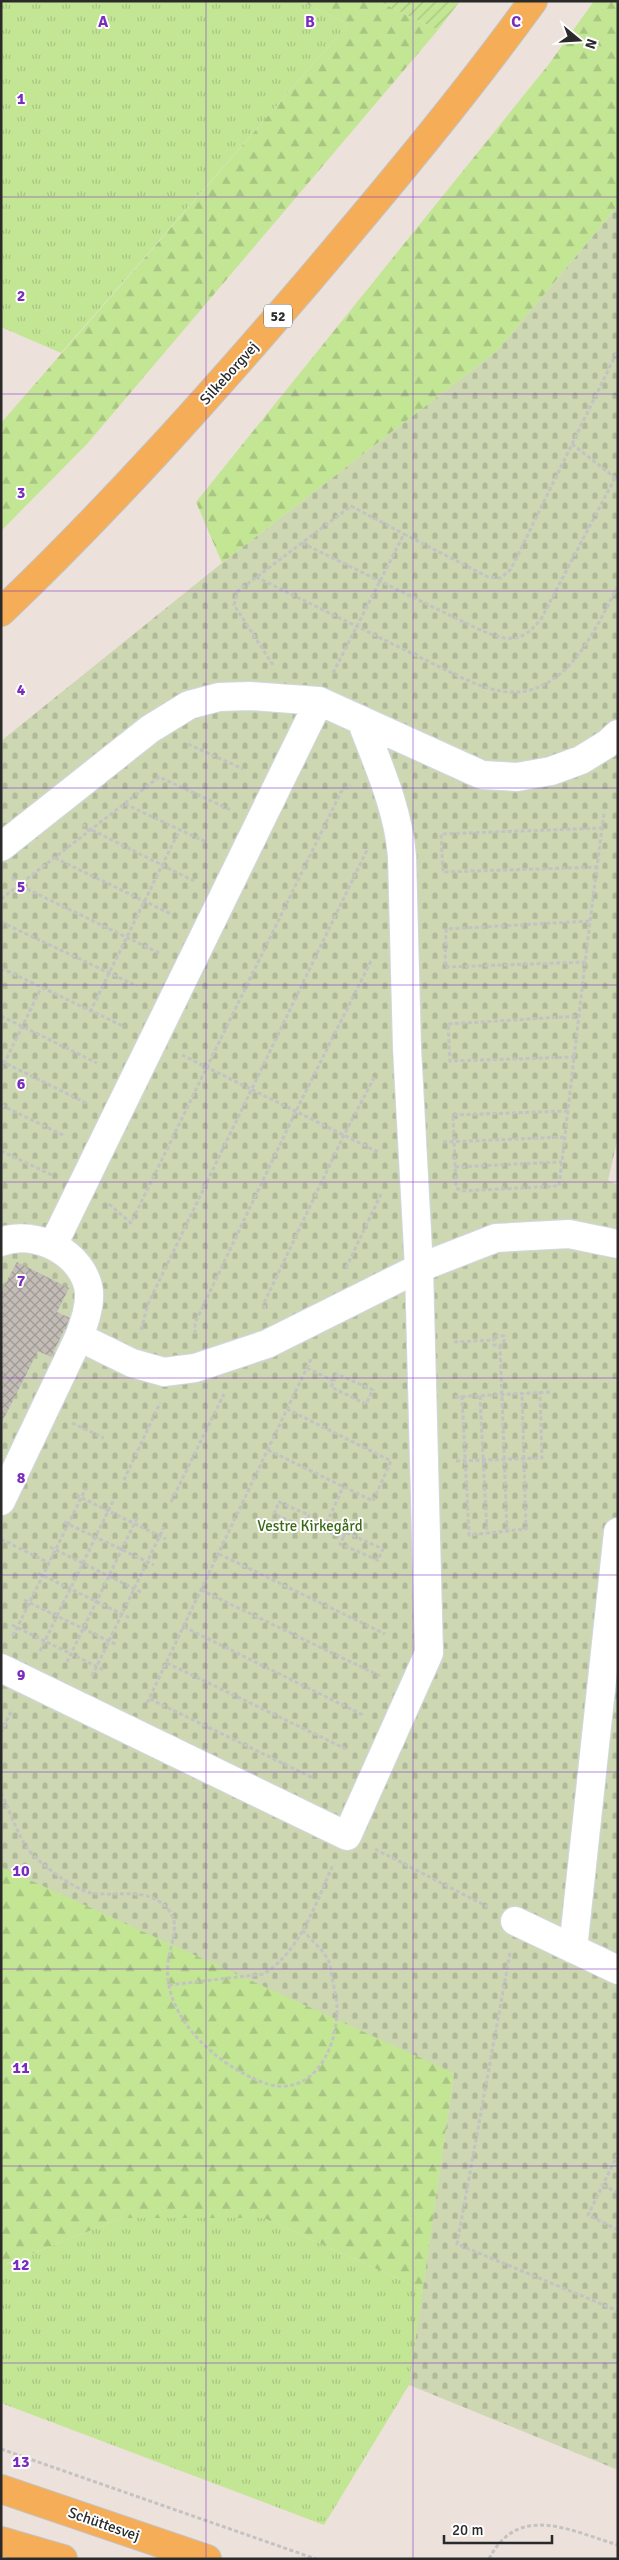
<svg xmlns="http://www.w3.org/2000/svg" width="619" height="2560" font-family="Signika,sans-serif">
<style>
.grass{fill:url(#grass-tufts)}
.forest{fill:url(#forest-firs)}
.cemetery{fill:url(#cemetery-stones)}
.garden{fill:url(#garden-furrows)}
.building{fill:url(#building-cross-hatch)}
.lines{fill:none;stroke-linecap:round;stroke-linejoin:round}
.minor-casing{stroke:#d0d8e3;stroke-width:30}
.major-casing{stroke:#c3c3c3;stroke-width:30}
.path{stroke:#c3c3c3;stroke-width:3;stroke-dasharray:4 2.5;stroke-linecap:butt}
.minor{stroke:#fff;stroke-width:28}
.major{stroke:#f6ad57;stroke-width:28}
.grid{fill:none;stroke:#7b2cbf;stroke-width:1;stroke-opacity:0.55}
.labels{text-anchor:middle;stroke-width:4;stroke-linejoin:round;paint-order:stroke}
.shield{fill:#fff;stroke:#6a6a6a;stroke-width:1}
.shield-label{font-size:14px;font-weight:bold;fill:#2a2a2a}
.street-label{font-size:15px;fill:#2a2a2a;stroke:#fff}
.park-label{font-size:15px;fill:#3b6a17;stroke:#fff}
.grid-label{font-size:16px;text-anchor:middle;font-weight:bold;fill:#7b2cbf;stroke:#fff;stroke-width:4;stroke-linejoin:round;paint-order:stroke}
</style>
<defs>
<pattern id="grass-tufts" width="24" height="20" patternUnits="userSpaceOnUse" patternTransform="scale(1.25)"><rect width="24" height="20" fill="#c3e695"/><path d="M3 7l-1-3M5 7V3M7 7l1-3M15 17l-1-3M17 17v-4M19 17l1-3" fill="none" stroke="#a8c581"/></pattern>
<pattern id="forest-firs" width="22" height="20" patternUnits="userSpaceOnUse" patternTransform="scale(1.25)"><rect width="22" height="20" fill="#c3e695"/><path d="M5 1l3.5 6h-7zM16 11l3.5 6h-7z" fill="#a8c581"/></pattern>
<pattern id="cemetery-stones" width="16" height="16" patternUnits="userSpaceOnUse" patternTransform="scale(1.25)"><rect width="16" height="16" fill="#cdd7b2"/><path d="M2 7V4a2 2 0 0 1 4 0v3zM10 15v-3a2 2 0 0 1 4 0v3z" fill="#b0b999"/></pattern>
<pattern id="garden-furrows" width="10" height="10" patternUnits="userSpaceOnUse" patternTransform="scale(1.25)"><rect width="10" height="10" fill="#c3e695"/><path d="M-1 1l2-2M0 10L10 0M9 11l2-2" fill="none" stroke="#a8c581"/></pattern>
<pattern id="building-cross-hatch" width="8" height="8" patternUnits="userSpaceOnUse" patternTransform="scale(1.25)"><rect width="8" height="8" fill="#c4bdb7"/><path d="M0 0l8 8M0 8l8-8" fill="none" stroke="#9f9a95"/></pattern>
</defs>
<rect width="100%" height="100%" fill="#ede1db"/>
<path class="grass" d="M1 1H300L348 24 61 353 1 327Z
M122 2218H264L423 2290 409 2385 324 2525 1 2403V2266Z"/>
<path class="forest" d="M300 1H378L438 30 87 444 1 531V423L348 24Z
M594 1H618V206L497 351 222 563 196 502 549 64Z
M1 1707 454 2073 423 2290 264 2218H122L1 2266Z"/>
<path class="cemetery" d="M618 206V1138L608 1180 618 1185V2470L409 2385 454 2073 1 1867V741L222 563 497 351Z"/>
<path class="garden" d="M378 1H460L438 30Z"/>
<path class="building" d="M17 1262 69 1288 57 1312 70 1318 51 1357 38 1351 1 1424V1288H3Z"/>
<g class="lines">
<defs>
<path id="minor" d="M1 847 150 729 189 705 219 697 250 696 319 701 482 775 517 777 551 771 581 760 607 744 618 734
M1 1242C35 1228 85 1254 89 1292 90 1307 84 1323 79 1337L1 1501
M53 1245 319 701
M79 1337 132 1363 164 1372 195 1368 267 1344 419 1268 496 1238 569 1234 618 1244
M1 1668 347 1836 429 1653 419 1268 407 1048 402 856C398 808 378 765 361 720
M515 1921 618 1970
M573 1949 618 1532"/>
<path id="major" d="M1 612C109 509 209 397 306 284 384 192 462 99 533 1
M1 2489 207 2559
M1 2541 63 2559"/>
</defs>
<use href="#minor" class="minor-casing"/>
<use href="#major" class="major-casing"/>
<path class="path" d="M572 444 618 480
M302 543 478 629C507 641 520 645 541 619L615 478
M256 577 458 676C474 683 491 691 509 692 568 695 595 629 618 586
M273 665 234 605 238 591 351 506 404 534
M333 673 404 534 488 577 501 578 511 569 618 350
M188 744 243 769
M125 804 206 842
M92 830 194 881
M89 831 159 777 231 810
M55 858 171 914
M598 867 443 872 441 834 602 828
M12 877 19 885 159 953
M1 899 89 831 83 824
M1 922 137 986
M586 962 445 967 446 929 591 921
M1 968 125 1027
M90 1012 180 829
M1 1016 97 1063
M182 1055 380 1153
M575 1057 450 1061 448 1024 580 1016
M1 1061 86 1103
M1 1070 41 988
M1 1105 63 1135
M568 1111 453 1115 456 1188 462 1191 559 1186C574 1062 587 938 604 814
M443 1142 565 1137
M1 1151 52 1175
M455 1167 562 1162
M1 1196H3
M109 1204 131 1223 341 792 351 785
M346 1268 381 1194
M265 1309 264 1303 344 1135 375 1076
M141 1330 148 1304 368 848
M195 1334V1323L296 1111 371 961
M454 1342 494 1340 493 1336H504V1345H494V1340
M500 1345 507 1531
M307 1368 334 1381 331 1387 366 1404 373 1390 337 1374 334 1381
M462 1396 469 1535 526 1529 522 1393
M480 1396 487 1533
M455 1397 551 1392
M72 1423 104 1438
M268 1450 373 1501 391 1461 287 1409
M456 1461 542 1458 540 1392
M124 1480 160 1403
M76 1495 166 1539
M171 1502 224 1394
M279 1502 309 1515 304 1527 274 1514Z
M64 1522 154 1565
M306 1522 343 1538 340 1544 378 1560 383 1549 345 1532 343 1538
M324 1529 343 1487
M1 1539 49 1563
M50 1547 141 1592
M219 1554 385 1634
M38 1573 130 1618
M201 1590 380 1676
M24 1600 117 1645
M12 1625 104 1670
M184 1627 363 1715
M13 1636 86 1488
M40 1651 113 1501
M67 1662 138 1516
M167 1663 346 1749
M92 1676 164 1527
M150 1699 313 1778
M147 1703 311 1359
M1 1733 12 1709
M1 1793C10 1811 16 1831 27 1848 37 1862 75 1890 91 1893 118 1897 146 1886 167 1908 182 1923 170 1945 168 1962 162 2016 214 2062 259 2081 310 2103 338 2051 337 2007 337 1998 334 1989 333 1981 331 1975 331 1967 329 1962 324 1951 311 1939 302 1930
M375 1849 488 1907
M510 1953 457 2244 618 2311
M169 1985 263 1974C300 1953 316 1902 333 1865
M618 2154 588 2215 618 2230
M603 2185 618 2193
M1 2449 316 2559
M489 2559C518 2502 571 2531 618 2545"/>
<use href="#minor" class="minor"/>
<use href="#major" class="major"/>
</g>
<path class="grid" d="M206 1V2559M413 1V2559M1 197H618M1 394H618M1 591H618M1 788H618M1 985H618M1 1182H618M1 1378H618M1 1575H618M1 1772H618M1 1969H618M1 2166H618M1 2363H618"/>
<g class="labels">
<rect class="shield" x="264" y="304.5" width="28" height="23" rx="4"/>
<g class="shield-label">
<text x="278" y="321">52</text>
</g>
<g class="street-label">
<text transform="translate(229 373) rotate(-48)" y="5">Silkeborgvej</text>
<text transform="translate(104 2524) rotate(19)" y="5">Schüttesvej</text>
</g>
<g class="park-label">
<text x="310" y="1531">Vestre Kirkegård</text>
</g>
</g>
<g class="grid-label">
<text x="103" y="27">A</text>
<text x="310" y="27">B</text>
<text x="516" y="27">C</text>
<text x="21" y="104">1</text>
<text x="21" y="301">2</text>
<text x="21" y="498">3</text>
<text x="21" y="695">4</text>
<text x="21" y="892">5</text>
<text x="21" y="1089">6</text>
<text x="21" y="1286">7</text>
<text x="21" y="1483">8</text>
<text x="21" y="1680">9</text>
<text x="21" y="1876">10</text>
<text x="21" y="2073">11</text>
<text x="21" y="2270">12</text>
<text x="21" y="2467">13</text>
</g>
<rect width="619" height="2560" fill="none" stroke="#2a2a2a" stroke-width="5"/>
<g transform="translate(579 40) rotate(108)" stroke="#ffffff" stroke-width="4" paint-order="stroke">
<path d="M0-4L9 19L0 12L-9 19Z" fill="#2a2a2a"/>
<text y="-8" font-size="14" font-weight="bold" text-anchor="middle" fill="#2a2a2a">N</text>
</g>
<path d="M444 2535v8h108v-8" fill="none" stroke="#2a2a2a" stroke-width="2.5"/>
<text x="452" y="2535" font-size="15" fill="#2a2a2a" stroke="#ffffff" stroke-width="4" paint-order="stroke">20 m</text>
</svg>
